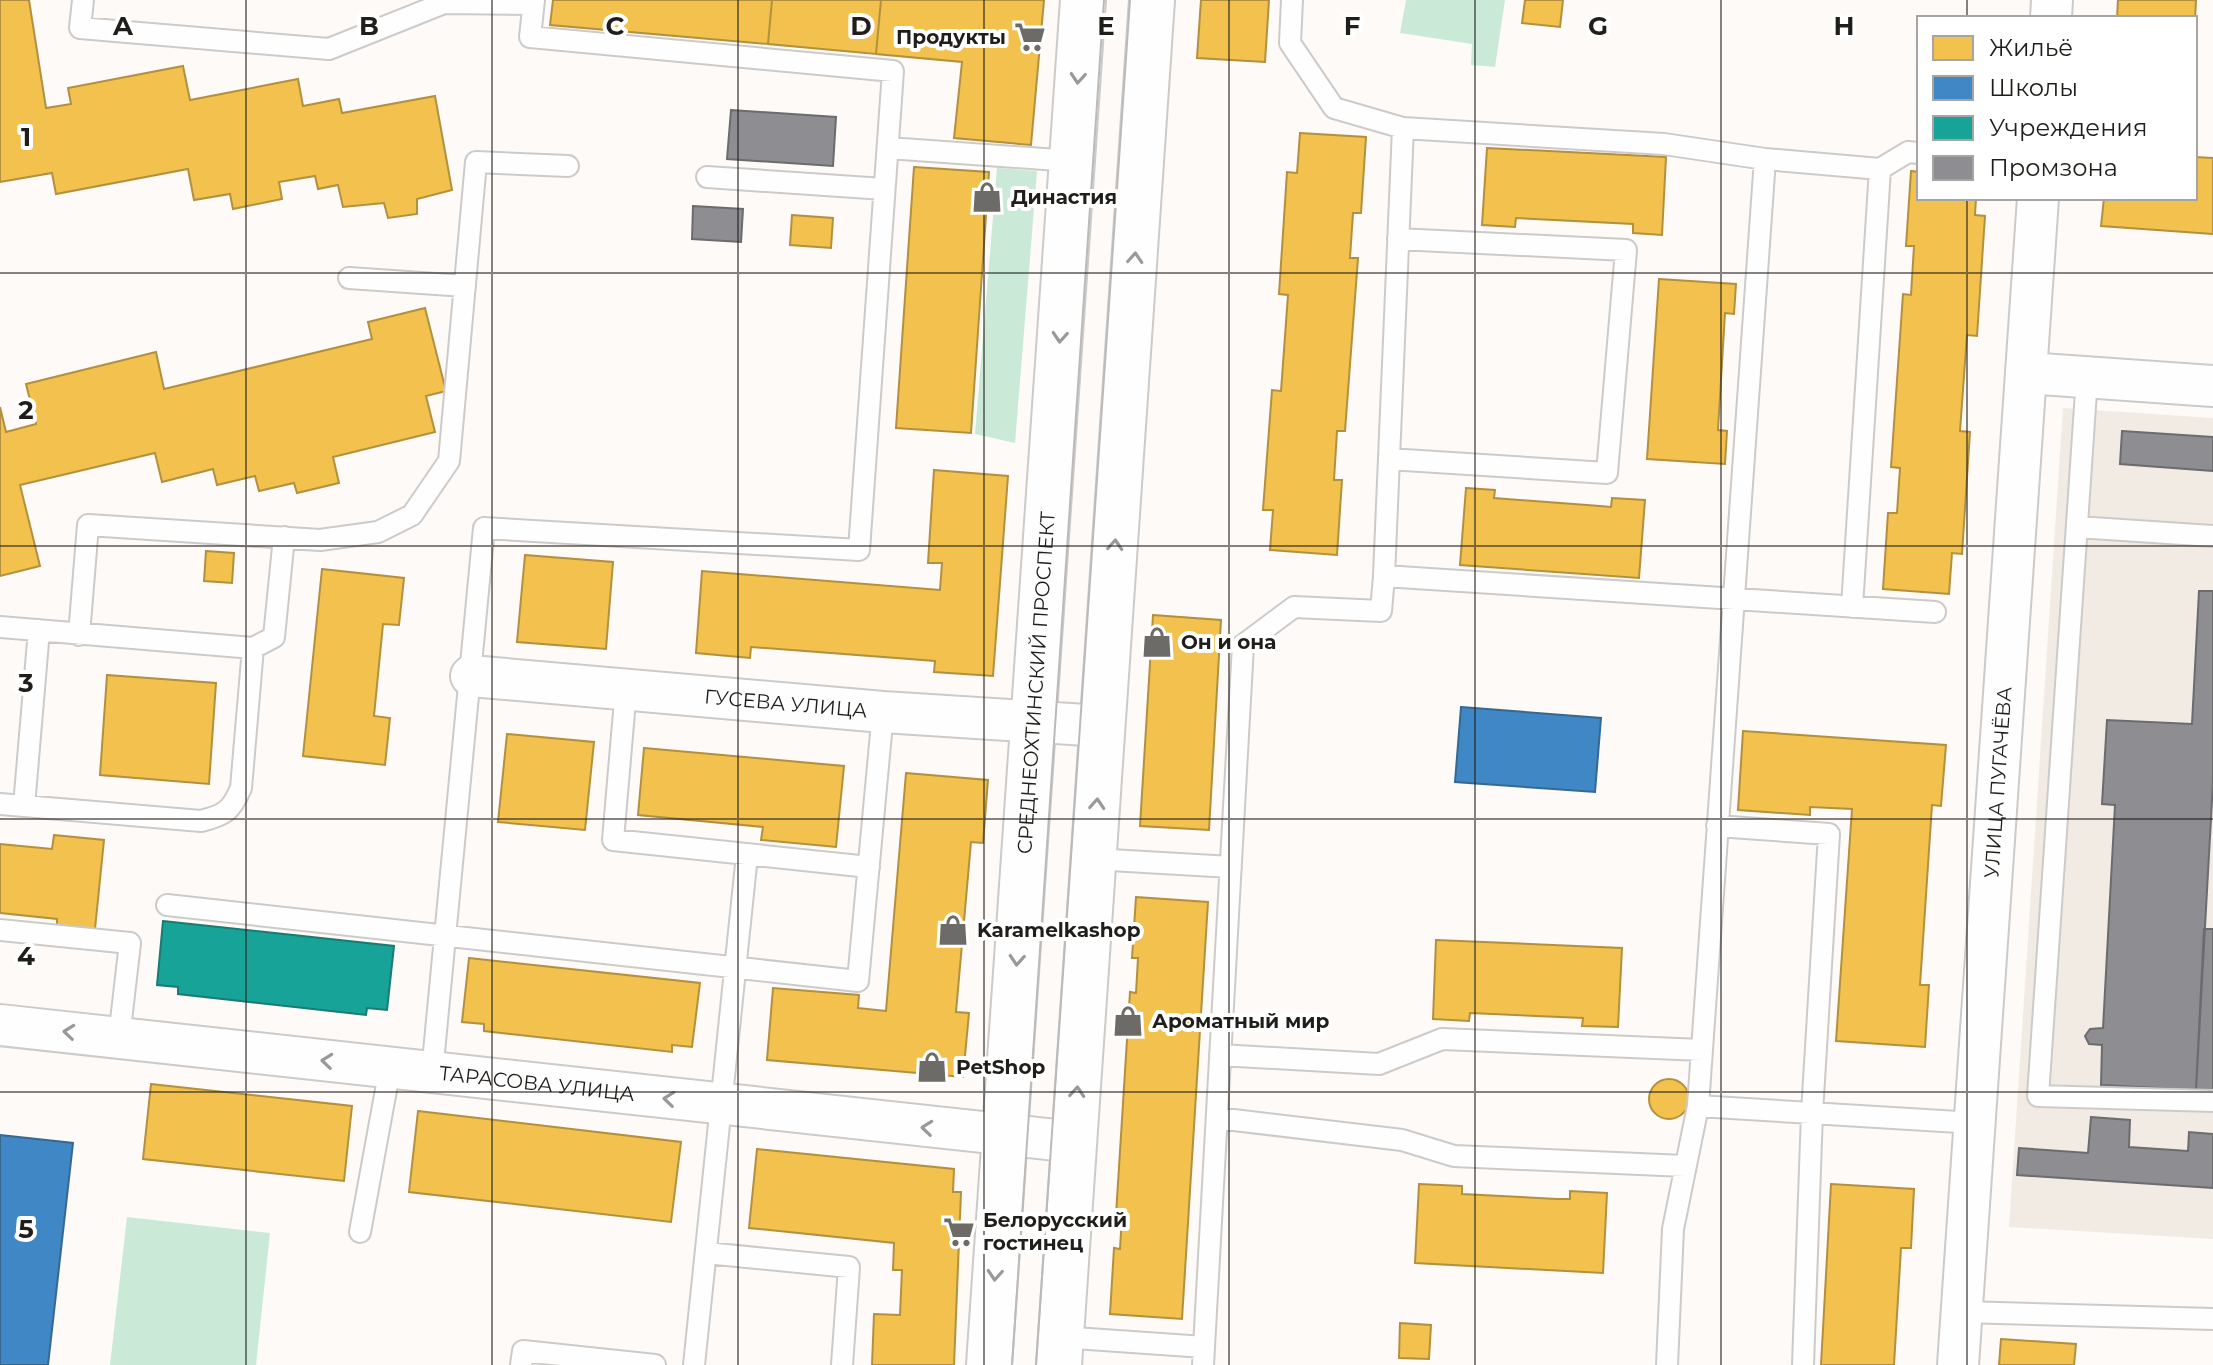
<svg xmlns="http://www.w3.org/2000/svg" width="2213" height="1365" font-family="Montserrat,sans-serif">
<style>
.built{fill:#f1ebe3}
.green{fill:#caead7}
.homes{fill:#f2c14e;stroke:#b3903f;stroke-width:2}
.schools{fill:#3f88c5;stroke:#366892;stroke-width:2}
.public{fill:#17a398;stroke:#1a7b72;stroke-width:2}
.industry{fill:#8d8d92;stroke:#6c6c6e;stroke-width:2}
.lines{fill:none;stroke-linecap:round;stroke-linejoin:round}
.service-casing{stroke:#cdcbc9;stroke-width:24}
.minor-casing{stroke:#cdcbc9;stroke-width:44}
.secondary-casing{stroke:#cdcbc9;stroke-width:48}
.service{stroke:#fffefe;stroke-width:20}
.minor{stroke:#fffefe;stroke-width:40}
.secondary{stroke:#fffefe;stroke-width:44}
.tram{stroke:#bbbaba;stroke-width:2}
.oneway{stroke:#9b9998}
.grid{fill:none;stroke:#201e1b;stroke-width:2;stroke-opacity:0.55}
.labels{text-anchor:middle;stroke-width:8;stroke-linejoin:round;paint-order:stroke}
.poi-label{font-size:20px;font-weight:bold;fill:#201e1b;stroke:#fff;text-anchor:start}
.street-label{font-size:20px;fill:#201e1b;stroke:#fff}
.grid-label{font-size:26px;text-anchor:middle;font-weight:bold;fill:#201e1b;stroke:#fff;stroke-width:8;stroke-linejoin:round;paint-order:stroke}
</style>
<rect width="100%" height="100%" fill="#fdfaf7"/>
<path class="built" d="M2063 408 2213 418V1239L2009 1227Z"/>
<path class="green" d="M1406 0H1505L1495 67 1471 65 1472 44 1400 33Z
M997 168 1037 171 1015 443 975 434Z
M127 1217 270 1233 256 1365H110Z"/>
<path class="homes" d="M0 0H29L46 108 71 104 68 88 183 66 190 100 298 79 303 106 339 99 342 113 435 96 452 190 417 199V214L388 218 384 203 343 207 338 185 318 189 315 176 279 182 282 199 233 209 230 194 194 200 188 169 56 194 52 173 0 182Z
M553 0H772L768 44 550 25Z
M772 0H881L876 54 768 44Z
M881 0H1044L1031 145 954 138 962 62 876 54Z
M1201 0H1269L1265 62 1197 58Z
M1525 0H1563L1560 27 1522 23Z
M2118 0H2196L2195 20V18H2117Z
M1300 133 1366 137 1361 213H1353L1350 258H1358L1345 431H1337L1334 480H1342L1337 555 1270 550 1273 510H1263L1272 390 1281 391 1288 295 1279 294 1287 172 1297 173Z
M1487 148 1666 157 1662 235 1633 233V224L1516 218 1515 227 1482 225Z
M2195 157 2213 158V234L2101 226 2104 198H2195Z
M914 167 989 172 971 433 896 428Z
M1911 171 1919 172V198H1976L1975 215 1985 216 1977 336 1967 335 1960 431 1970 432 1962 554 1952 553 1949 594 1883 589 1888 513H1897L1900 468 1891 467 1903 294 1911 295 1914 246H1906Z
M792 215 833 218 831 248 790 245Z
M1659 279 1736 284 1734 314 1725 313 1718 430 1727 431 1725 464 1647 459Z
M425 308 446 391 426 396 435 432 333 457 339 483 297 493 294 483 259 491 255 476 217 485 213 469 162 482 155 453 20 485 40 566 0 576V407L6 432 36 424 26 384 156 352 164 389 372 339 368 322Z
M934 470 1008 476 993 676 934 672 935 661 751 647 750 658 696 653 702 571 940 590 942 563H928Z
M1466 488 1495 490 1494 498 1600 506 1611 507 1612 498 1645 500 1639 578 1460 565Z
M206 551 234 553 232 583 204 581Z
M525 555 613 562 606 649 517 642Z
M322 569 404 578 399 625 383 624 374 716 390 718 385 765 303 756Z
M1153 615 1221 620 1209 830 1140 826Z
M107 675 216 683 209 784 100 775Z
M1743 731 1946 745 1941 806 1932 805 1920 985H1929L1925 1047 1836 1041 1852 809 1810 807V815L1738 810Z
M507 734 594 742 585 830 498 822Z
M644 748 844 766 836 847 761 840 763 827 638 815Z
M906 773 988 780 983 843 971 842 956 1012 969 1013 963 1077 767 1060 773 988 859 995 858 1008 886 1011Z
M54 835 104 840 95 929 57 925V919L0 913V844L52 849Z
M1136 897 1208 902 1182 1319 1110 1314 1114 1248 1120 1249 1122 1215H1116L1130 992 1136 993 1138 958H1132Z
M1436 940 1622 948 1618 1027 1582 1026 1583 1018 1470 1013 1469 1021 1433 1019Z
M469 958 700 983 692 1047 672 1045V1052L484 1031V1024L462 1022Z
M1649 1099a20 20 0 1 1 40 0a20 20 0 1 1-40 0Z
M151 1084 352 1106 344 1181 143 1159Z
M418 1111 681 1142 671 1222 409 1192Z
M757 1149 954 1169 953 1192H961L954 1365H872L874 1314 900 1315 902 1270H893L894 1243 749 1228Z
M1419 1184 1462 1186V1194L1557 1199H1570V1191L1607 1193 1603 1273 1415 1263Z
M1831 1184 1914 1189 1911 1248H1901L1894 1365H1821Z
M1400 1323 1431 1325 1429 1359 1399 1358Z
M2001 1339 2076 1344 2074 1365H1999Z"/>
<path class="schools" d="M1461 707 1601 718 1595 792 1455 782Z
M0 1135 73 1143 48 1365H0Z"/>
<path class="public" d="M163 921 394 946 387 1010 367 1008 366 1015 178 994V987L157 985Z"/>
<path class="industry" d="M731 110 836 117 833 166 727 159Z
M693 206 743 209 741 242 692 239Z
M2122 431 2213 437V471L2120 464Z
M2199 591H2213V782L2196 1090 2101 1085 2102 1045 2089 1044 2085 1036 2090 1029 2103 1028 2115 805 2102 804 2107 720 2192 724Z
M2204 929H2213V1091L2196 1090Z
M2091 1117 2130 1120 2129 1147 2188 1151 2189 1132 2213 1134V1188L2017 1175 2019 1148 2088 1153Z"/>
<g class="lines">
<defs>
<path id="service" d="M83 0 80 28 329 49 444 3 533 4
M1292 0 1290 43 1334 108 1403 128 1384 576 1935 612
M1403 128 1664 144 1765 159 1880 169 1908 152 1919 153
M888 148 1072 161
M707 177 884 189
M349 278 465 286
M2087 377 2038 1096 2213 1101
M1389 459 1607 473 1626 250 1398 239
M2077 527 2213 536
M1852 607 1880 169
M0 627 253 648 241 788C231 811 225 815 201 821L0 804
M79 635 88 525 320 540 378 532 412 515 449 461 476 162 568 166
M253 648 274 637 284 537
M626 689 613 840 869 867
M24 806 39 630
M1717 826 1829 834 1812 1113 1803 1365
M1093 859 1231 867
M167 905 858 981 883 712
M0 930 130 943 119 1038
M1220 1055 1379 1064 1442 1039 1702 1050
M432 1073 484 528 859 550 893 71 530 37 534 0
M1698 1106 1975 1123
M1217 1118 1402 1140 1454 1156 1685 1166
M360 1232 390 1068
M706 1253 849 1267 842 1365
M1962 1312 2213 1319
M1060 1337 1204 1347
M521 1365 523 1351 655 1365
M694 1365 747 855
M1203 1365 1243 645 1294 607 1381 611 1384 576
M1667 1365 1673 1229 1698 1106 1765 159"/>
<g id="minor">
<path d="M2051 18 2052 0"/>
<path d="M2026 373 2213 386"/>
<path id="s1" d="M471 676 883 712 1102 726"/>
<path id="s2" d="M0 1025 1074 1142"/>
<path id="s3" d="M1958 1365 2038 198"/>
</g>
<g id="secondary">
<path id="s4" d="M989 1365 1083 0"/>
<path d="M1059 1365 1152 0"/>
</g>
</defs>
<use href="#service" class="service-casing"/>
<use href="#minor" class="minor-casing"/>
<use href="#secondary" class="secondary-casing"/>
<use href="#service" class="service"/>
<use href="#minor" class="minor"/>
<use href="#secondary" class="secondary"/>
<path class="tram" d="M1012 1365 1104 0
M1036 1365 1130 0"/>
</g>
<defs><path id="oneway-chevron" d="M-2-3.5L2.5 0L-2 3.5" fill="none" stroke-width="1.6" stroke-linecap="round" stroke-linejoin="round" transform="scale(2)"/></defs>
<g class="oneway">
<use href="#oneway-chevron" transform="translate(1078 78) rotate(94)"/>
<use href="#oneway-chevron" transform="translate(1135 258) rotate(-86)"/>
<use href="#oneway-chevron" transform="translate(1060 337) rotate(94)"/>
<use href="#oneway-chevron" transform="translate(1115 545) rotate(-86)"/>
<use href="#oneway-chevron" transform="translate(1097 804) rotate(-86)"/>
<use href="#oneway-chevron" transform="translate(1017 960) rotate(94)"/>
<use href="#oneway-chevron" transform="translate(69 1032) rotate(-174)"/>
<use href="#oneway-chevron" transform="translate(327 1061) rotate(-174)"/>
<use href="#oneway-chevron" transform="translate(1077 1092) rotate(-86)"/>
<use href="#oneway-chevron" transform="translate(669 1099) rotate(-174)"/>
<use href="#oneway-chevron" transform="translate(927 1128) rotate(-174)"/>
<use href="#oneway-chevron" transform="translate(995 1275) rotate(94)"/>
</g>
<path class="grid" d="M246 0V1365M492 0V1365M738 0V1365M984 0V1365M1229 0V1365M1475 0V1365M1721 0V1365M1967 0V18M1967 198V1365M0 273H2213M0 546H2213M0 819H2213M0 1092H2213"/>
<defs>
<symbol id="supermarket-bare" viewBox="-9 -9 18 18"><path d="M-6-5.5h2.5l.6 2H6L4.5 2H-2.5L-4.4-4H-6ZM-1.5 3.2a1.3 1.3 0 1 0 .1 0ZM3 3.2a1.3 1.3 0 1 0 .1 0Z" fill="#6d6b68" stroke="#fff" stroke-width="2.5" paint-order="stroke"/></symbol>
<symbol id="shop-bare" viewBox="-9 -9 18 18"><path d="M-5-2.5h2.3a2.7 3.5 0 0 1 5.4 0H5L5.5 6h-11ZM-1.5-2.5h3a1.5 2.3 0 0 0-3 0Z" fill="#6d6b68" stroke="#fff" stroke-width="2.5" paint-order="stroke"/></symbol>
</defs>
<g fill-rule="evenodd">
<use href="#supermarket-bare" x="1008" y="15" width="44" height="44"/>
<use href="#shop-bare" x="965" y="175" width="44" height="44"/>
<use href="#shop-bare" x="1135" y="620" width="44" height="44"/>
<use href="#shop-bare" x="931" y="908" width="44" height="44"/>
<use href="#shop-bare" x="1106" y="999" width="44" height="44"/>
<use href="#shop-bare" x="910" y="1045" width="44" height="44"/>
<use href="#supermarket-bare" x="937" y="1210" width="44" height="44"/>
</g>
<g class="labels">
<g class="poi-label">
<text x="1006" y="44" text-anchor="end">Продукты</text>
<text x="1011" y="204">Династия</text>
<text x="1181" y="649">Он и она</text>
<text x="977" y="937">Karamelkashop</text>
<text x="1152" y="1028">Ароматный мир</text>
<text x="956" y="1074">PetShop</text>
<text x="983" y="1227">Белорусский<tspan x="983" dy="23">гостинец</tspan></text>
</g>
<g class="street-label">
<text dy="7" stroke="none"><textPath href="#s4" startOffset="684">СРЕДНЕОХТИНСКИЙ ПРОСПЕКТ</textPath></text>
<text dy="7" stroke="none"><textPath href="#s1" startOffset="316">ГУСЕВА УЛИЦА</textPath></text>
<text dy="7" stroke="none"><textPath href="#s3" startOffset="584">УЛИЦА ПУГАЧЁВА</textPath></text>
<text dy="7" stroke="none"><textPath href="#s2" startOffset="540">ТАРАСОВА УЛИЦА</textPath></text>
</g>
</g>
<g class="grid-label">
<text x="123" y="35">A</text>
<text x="369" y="35">B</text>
<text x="615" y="35">C</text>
<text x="861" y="35">D</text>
<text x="1106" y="35">E</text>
<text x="1352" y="35">F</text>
<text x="1598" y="35">G</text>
<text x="1844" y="35">H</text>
<text x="26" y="146">1</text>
<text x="26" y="419">2</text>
<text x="26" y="692">3</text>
<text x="26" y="965">4</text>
<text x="26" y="1238">5</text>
</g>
<rect x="1917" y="16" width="280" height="184" fill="#ffffff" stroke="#a6a5a4" stroke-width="2"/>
<rect x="1933" y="36" width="40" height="24" fill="#f2c14e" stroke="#a6a5a4" stroke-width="2"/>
<text x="1989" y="56" font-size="24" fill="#201e1b">Жильё</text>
<rect x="1933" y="76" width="40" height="24" fill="#3f88c5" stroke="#a6a5a4" stroke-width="2"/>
<text x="1989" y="96" font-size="24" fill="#201e1b">Школы</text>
<rect x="1933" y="116" width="40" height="24" fill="#17a398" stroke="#a6a5a4" stroke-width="2"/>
<text x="1989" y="136" font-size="24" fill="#201e1b">Учреждения</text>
<rect x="1933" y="156" width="40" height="24" fill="#8d8d92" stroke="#a6a5a4" stroke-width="2"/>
<text x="1989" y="176" font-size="24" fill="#201e1b">Промзона</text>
</svg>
